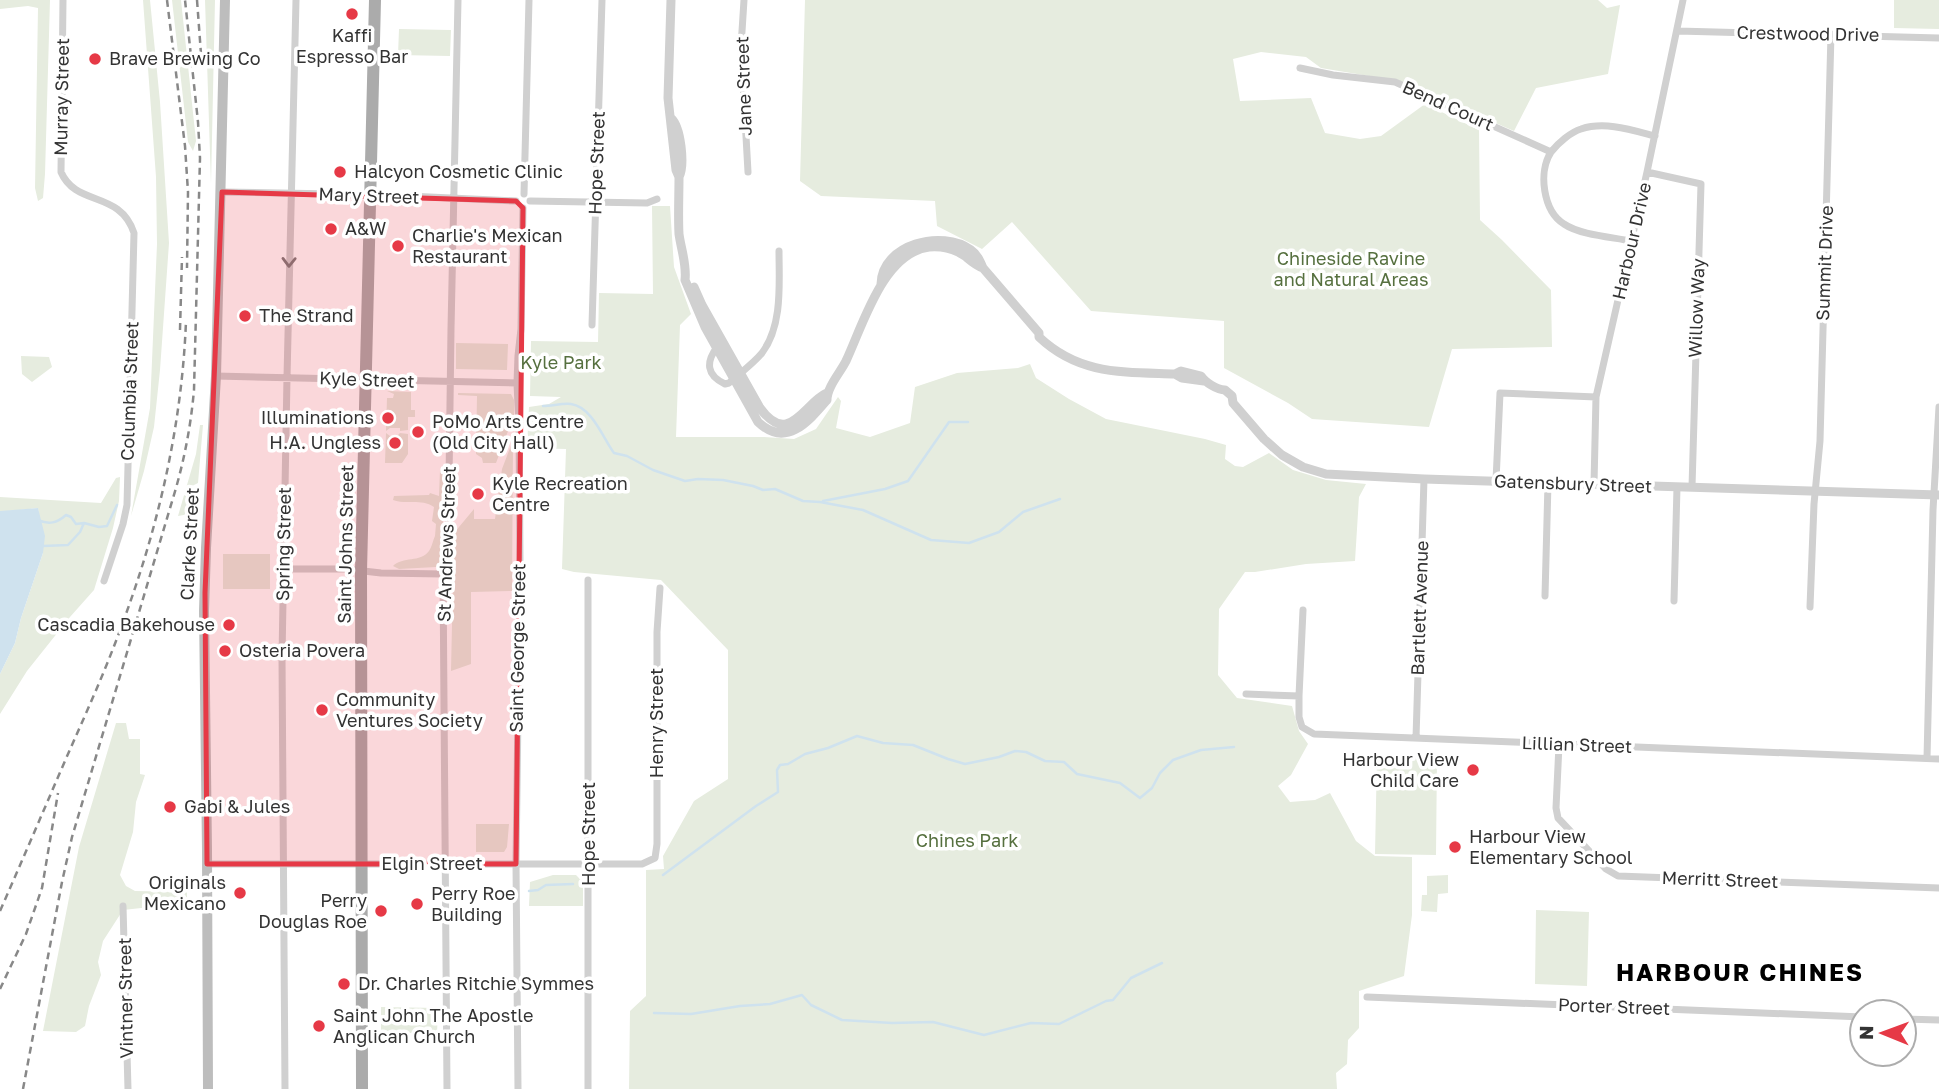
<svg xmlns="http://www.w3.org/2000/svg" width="1939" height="1089" font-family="'Golos Text',sans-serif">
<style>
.green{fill:#e6ecdf}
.water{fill:#cfe2ee}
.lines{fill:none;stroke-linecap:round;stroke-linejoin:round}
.stream{stroke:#cfe2ee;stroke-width:2.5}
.minor{stroke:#d0d0d0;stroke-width:7}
.tertiary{stroke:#d0d0d0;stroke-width:9}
.secondary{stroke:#bdbdbd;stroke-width:10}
.primary{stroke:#ababab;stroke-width:12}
.rail{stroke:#888;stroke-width:2.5;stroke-dasharray:7 5;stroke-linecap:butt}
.oneway{stroke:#7a7a7a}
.marked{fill:#e63946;fill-opacity:0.2;stroke:#e63946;stroke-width:5;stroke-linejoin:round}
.poi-dot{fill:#e63946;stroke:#fff;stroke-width:2.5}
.labels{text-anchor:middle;stroke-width:7;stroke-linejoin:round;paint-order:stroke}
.street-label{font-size:18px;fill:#333;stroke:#fff}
.poi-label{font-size:18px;fill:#333;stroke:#fff;text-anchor:start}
.park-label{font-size:18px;fill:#56703f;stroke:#fff}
.district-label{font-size:24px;font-weight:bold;letter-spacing:2px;fill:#000;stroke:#fff}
</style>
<rect width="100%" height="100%" fill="#fff"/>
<path class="green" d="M0 0H50L45 174 43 198 38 201 35 188 38 8 28 6 0 9Z
M143 0H150L160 102 169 243 160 370 154 427 144 471 131 516 150 408 157 244 156 177Z
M172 0H181L196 141 193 151 188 142Z
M205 0H215L211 184Z
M805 0H1598L1607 8 1620 5 1608 74 1536 88 1514 131 1399 81 1321 68 1306 57 1261 52 1233 59 1240 101 1311 98 1325 133 1360 139 1381 136 1425 104 1479 130 1480 220 1502 240 1551 290 1552 347 1452 349 1429 427 1312 419 1288 403 1224 368V321L1091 311 1012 222 982 249 937 226 935 201 821 196 800 181Z
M1894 0H1939V29L1894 28Z
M399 29 451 30 450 56 398 55Z
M652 206H670L674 267 691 314 680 325 676 437H764L794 439 816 429 838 397 841 401 836 428 870 437 910 423 915 387 957 373 1018 368 1030 364 1036 378 1069 399 1106 419 1205 439 1226 445 1225 459 1235 466 1243 467 1269 453 1293 470 1326 480 1366 484 1359 497 1355 561 1306 564 1255 572H1245L1219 609 1218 675 1237 698 1292 706 1299 731 1308 744 1291 775 1278 786 1290 802 1315 800 1330 793 1356 841 1375 856 1412 857V915L1404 976 1359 991V1028L1348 1040 1347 1064 1336 1073 1337 1089H629L630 1011 646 996V870L664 869 663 856 694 801 728 779V650L661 580 574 572 562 569 566 449 527 448 529 407 549 404 561 397 530 396 531 341 598 342 599 293 653 294Z
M456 343 508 344 507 370 456 369Z
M21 356 49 357 52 367 32 382 22 374Z
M387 391 411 392V410H415V417H408V430L400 431V428H390L386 431 387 398H393L394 394Z
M458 393 511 394 514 400V421L511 423 496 463H483L482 458 476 454 477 396 458 395Z
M200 425H203L198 483 192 486 191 489 189 514 178 516 196 454Z
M386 433 390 436 398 435 400 433 408 434V454L402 463H385Z
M513 440 512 591 471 592V664L451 671 454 533 474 509V519H495L502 469Z
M440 470 444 473 442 559 436 567 399 569 393 566C403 556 420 563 429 551 432 547 433 540 435 536L436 524 432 521 434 507C421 498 406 505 393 500L394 496 429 495 430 493 439 496Z
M120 477 119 501 113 528 94 590 70 617 27 671 0 714V674L15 643 21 618 43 553 38 508 2 512 0 511V497L101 503 116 478Z
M223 554H270V589H223Z
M116 723H126L129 739H140V774L145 775 136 802 133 832 120 875 126 886 135 891 187 892V903L123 910 103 941 98 962 101 975 89 1006 85 1026 76 1032 43 1031 79 847Z
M1377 754 1437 757 1436 855 1375 854Z
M476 824H509L507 847 504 852H476Z
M553 875H576L583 882V906H529L530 882Z
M1448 875V893L1438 894 1437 912 1421 911 1422 895H1427V876Z
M1536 910 1589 912 1587 986 1535 984Z
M381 1007 438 1008 437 1033H381Z"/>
<path class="water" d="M38 508 45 536 43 553 21 618 15 643 0 674V511Z"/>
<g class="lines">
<path class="stream" d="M543 406C552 406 562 403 571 404 592 407 603 438 614 453L627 456 653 470 685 481 698 479 723 480 753 486 763 490 775 489 803 501 820 502 863 510 931 540 969 543 999 532 1023 512 1060 499
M823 501 885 489 908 481 949 422H968
M38 520C49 525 57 523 66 515L71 517 76 524 84 523
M43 546 68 545 80 532 84 523 99 527 107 526 117 505
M663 875 756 806 778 792 777 770 780 765 788 764 805 754 828 748 857 736 883 743 913 745 948 759 965 764 999 757 1015 751 1026 752 1045 761 1064 762 1077 774 1120 783 1140 798 1152 788 1160 773 1173 760 1201 750 1234 747
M529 891 538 890 546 885 573 884
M654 1013 691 1014 740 1006 770 1004 802 995 811 1005 842 1020 892 1023 933 1022 984 1035 1031 1023 1059 1024 1106 1001 1113 1000 1131 978 1162 963"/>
<path class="minor" d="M63 0 61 172C76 207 120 190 134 233L127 505 123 524 104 581
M744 0 741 47 748 172
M1678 31 1939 38
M1300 68 1333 75 1395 82 1551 152
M1647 172 1701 184 1692 487
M222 192 387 195 516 201
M524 194 529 0
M530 201 647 203 657 199
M1631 241C1612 237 1580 235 1564 224 1543 211 1538 172 1551 152 1558 143 1571 132 1581 129 1605 121 1632 130 1655 136
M592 325 602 0
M717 347C706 362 706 375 725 384L729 383C740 373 753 364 762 353 783 325 779 283 779 251
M216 376 517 383
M1496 481 1500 393 1596 397
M1594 484 1596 397 1647 172 1683 0
M284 569H346L381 573 443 574
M588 580V1089
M1545 596 1548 483
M1674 601 1677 487
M1810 607 1814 504 1820 441 1831 34
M1246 694 1299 696V717L1302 727 1314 734 1939 759
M1299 696 1303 610
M1416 738 1424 479
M1559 745 1556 808 1558 818 1606 869 1618 876 1939 888
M1927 758 1933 510 1939 407
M207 864H642L655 858 657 844V632L660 588
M123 906 128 1089
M1367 997 1862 1017
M1904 1019 1939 1020
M285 1089 282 657 287 377 296 0
M447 1089 443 574 448 555 451 329 458 0
M518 1089 516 864 520 559 519 426 517 383 518 356 521 329 523 208"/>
<path class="tertiary" d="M671 0 668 98 676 170 679 177
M671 118C681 127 685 165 679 177 679 196 678 216 679 234 681 249 687 265 685 280L705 327 758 422C786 449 809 421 827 400 827 387 840 373 846 361 863 325 883 253 929 247 941 246 955 249 965 256 971 261 975 265 983 268
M881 284C882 244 942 229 971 250 977 254 980 261 983 268L1039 333V337C1079 375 1123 372 1175 374L1181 371 1201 376C1205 382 1217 390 1225 390L1232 396 1233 403 1264 439 1282 455 1303 467 1326 474 1424 479 1939 495
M694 287 702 305 760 408C789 448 804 403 827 393
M1175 374 1182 378 1204 381"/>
<path class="secondary" d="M208 1089 207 851 204 611 206 548 216 376 225 0"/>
<path class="primary" d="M362 1089 361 571 375 0"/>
<path class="rail" d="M167 0 185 146 188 192 187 268
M197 0 201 54
M180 330 182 257
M0 911C23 859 45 807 68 754 87 711 107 667 123 622 159 525 182 424 186 321
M0 989 26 934 42 888 58 793
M23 1089 62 882 72 837 176 488C185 456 191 424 194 390L200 158 198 122 185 0"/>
</g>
<defs><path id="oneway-chevron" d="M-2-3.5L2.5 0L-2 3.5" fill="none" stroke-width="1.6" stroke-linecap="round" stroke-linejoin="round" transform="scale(1.75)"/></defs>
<use class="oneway" href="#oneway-chevron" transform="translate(289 262) rotate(91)"/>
<path class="marked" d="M222 192 516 201 523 208 516 864H207L205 593Z"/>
<g class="poi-dot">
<circle cx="352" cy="14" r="7"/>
<circle cx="95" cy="59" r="7"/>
<circle cx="340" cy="172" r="7"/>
<circle cx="331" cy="229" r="7"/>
<circle cx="398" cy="246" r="7"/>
<circle cx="245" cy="316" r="7"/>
<circle cx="388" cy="418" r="7"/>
<circle cx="418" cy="432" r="7"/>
<circle cx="395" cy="443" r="7"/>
<circle cx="478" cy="494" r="7"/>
<circle cx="229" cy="625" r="7"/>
<circle cx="225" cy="651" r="7"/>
<circle cx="322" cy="710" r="7"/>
<circle cx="1473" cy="770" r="7"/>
<circle cx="170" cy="807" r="7"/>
<circle cx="1455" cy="847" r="7"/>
<circle cx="240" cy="893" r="7"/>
<circle cx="417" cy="904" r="7"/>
<circle cx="381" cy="911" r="7"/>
<circle cx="344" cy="984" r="7"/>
<circle cx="319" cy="1026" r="7"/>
</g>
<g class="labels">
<g class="street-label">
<text transform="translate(1808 34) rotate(1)" y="6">Crestwood Drive</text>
<text transform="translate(744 86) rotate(-92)" y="6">Jane Street</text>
<text transform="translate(62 97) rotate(-89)" y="6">Murray Street</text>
<text transform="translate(1448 106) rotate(24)" y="6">Bend Court</text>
<text transform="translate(597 163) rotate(-88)" y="6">Hope Street</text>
<text transform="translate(369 196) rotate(2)" y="6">Mary Street</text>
<text transform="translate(1632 241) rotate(-77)" y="6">Harbour Drive</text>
<text transform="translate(1825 263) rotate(-88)" y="6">Summit Drive</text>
<text transform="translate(1697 308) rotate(-88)" y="6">Willow Way</text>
<text transform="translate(367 380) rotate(2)" y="6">Kyle Street</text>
<text transform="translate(130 391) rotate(-88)" y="6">Columbia Street</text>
<text transform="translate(1573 484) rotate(2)" y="6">Gatensbury Street</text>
<text transform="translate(190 544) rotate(-87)" y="6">Clarke Street</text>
<text transform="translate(284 544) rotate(-89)" y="6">Spring Street</text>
<text transform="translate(346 544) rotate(-89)" y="6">Saint Johns Street</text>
<text transform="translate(447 544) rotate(-88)" y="6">St Andrews Street</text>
<text transform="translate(1420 608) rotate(-88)" y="6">Bartlett Avenue</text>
<text transform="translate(518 648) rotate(-89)" y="6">Saint George Street</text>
<text transform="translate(657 723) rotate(-90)" y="6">Henry Street</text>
<text transform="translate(1577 745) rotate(2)" y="6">Lillian Street</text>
<text transform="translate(589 834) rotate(-90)" y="6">Hope Street</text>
<text x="432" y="870">Elgin Street</text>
<text transform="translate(1720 880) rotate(2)" y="6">Merritt Street</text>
<text transform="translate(126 998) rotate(-91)" y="6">Vintner Street</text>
<text transform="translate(1614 1007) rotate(2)" y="6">Porter Street</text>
</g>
<g class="poi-label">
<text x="352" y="42" text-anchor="middle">Kaffi<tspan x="352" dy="21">Espresso Bar</tspan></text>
<text x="109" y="65">Brave Brewing Co</text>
<text x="354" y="178">Halcyon Cosmetic Clinic</text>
<text x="345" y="235">A&amp;W</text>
<text x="412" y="242">Charlie's Mexican<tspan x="412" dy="21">Restaurant</tspan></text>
<text x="259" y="322">The Strand</text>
<text x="374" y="424" text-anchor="end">Illuminations</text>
<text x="432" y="428">PoMo Arts Centre<tspan x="432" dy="21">(Old City Hall)</tspan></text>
<text x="381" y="449" text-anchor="end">H.A. Ungless</text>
<text x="492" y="490">Kyle Recreation<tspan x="492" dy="21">Centre</tspan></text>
<text x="215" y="631" text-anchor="end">Cascadia Bakehouse</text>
<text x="239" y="657">Osteria Povera</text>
<text x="336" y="706">Community<tspan x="336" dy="21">Ventures Society</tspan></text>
<text x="1459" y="766" text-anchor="end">Harbour View<tspan x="1459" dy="21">Child Care</tspan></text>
<text x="184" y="813">Gabi &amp; Jules</text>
<text x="1469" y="843">Harbour View<tspan x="1469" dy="21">Elementary School</tspan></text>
<text x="226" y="889" text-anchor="end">Originals<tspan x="226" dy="21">Mexicano</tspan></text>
<text x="431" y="900">Perry Roe<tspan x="431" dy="21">Building</tspan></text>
<text x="367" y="907" text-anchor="end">Perry<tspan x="367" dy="21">Douglas Roe</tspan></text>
<text x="358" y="990">Dr. Charles Ritchie Symmes</text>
<text x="333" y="1022">Saint John The Apostle<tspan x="333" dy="21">Anglican Church</tspan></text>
</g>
<g class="park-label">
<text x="1351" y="265">Chineside Ravine<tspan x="1351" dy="21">and Natural Areas</tspan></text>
<text x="561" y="369">Kyle Park</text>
<text x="967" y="847">Chines Park</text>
</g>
<g class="district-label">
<text x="1740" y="981">HARBOUR CHINES</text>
</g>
</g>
<g transform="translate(1883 1033) rotate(271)"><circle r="33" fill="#ffffff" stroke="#adadad" stroke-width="2"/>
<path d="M0-5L12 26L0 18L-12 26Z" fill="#e63946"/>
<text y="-10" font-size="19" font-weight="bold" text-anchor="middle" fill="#333333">N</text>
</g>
</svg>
